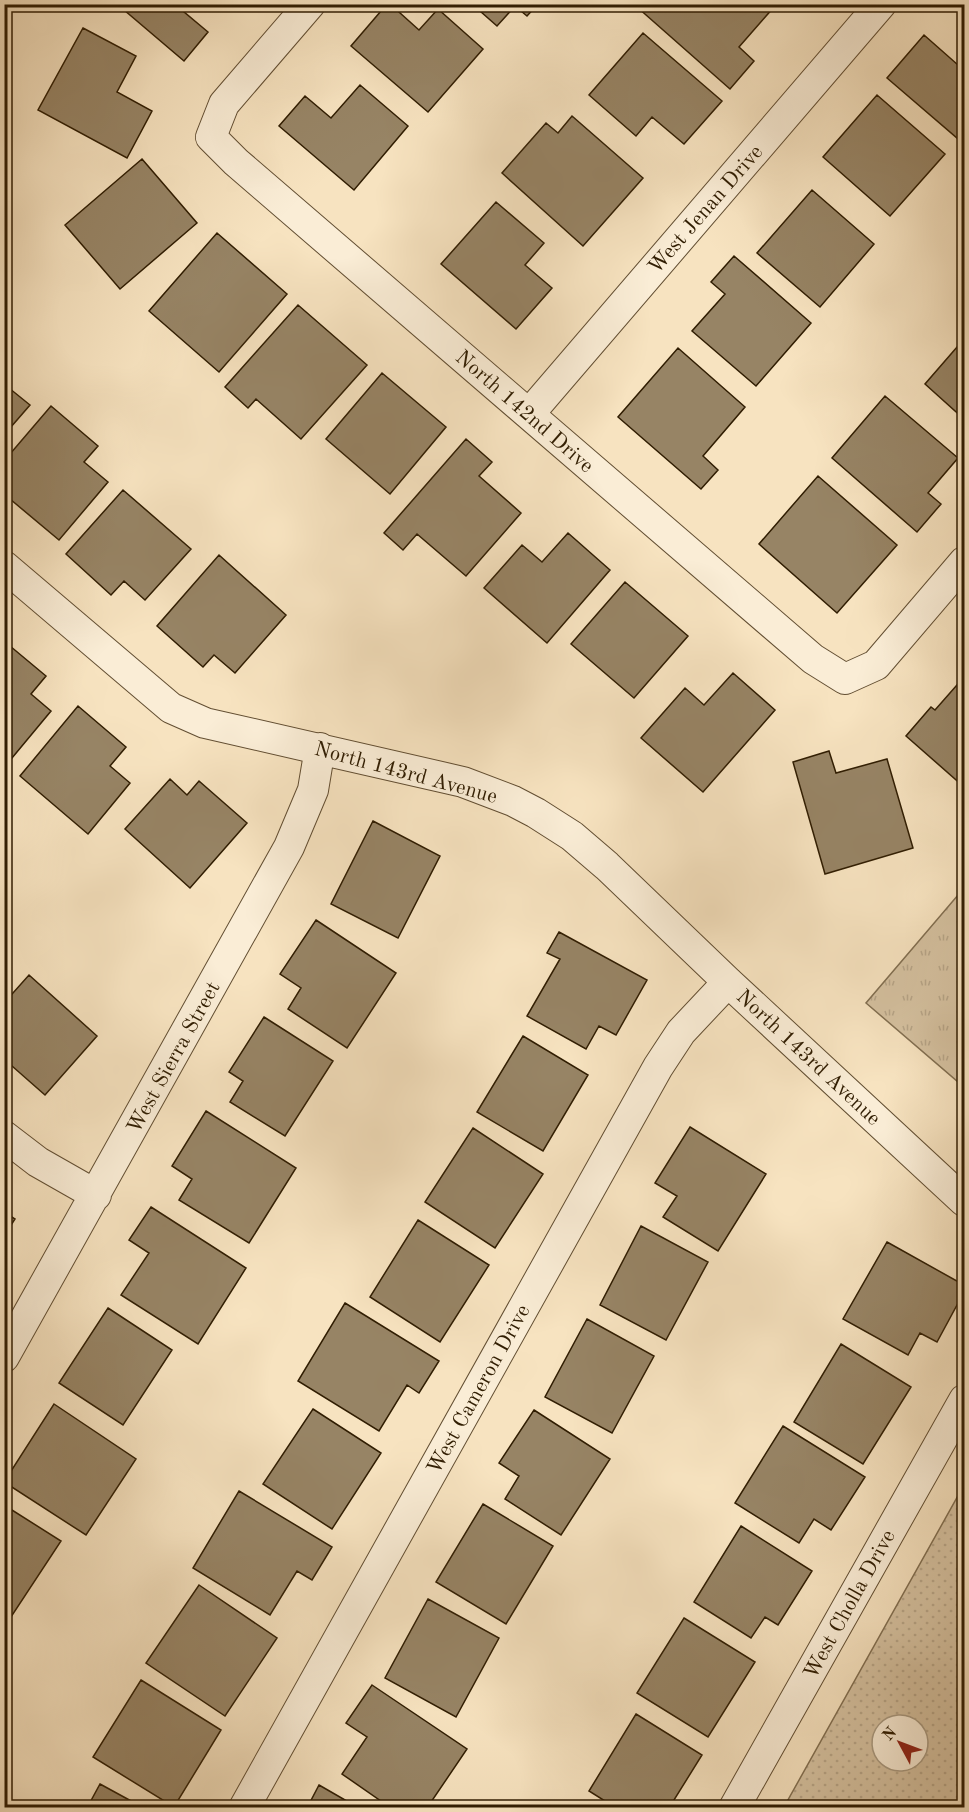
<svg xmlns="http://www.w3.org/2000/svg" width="969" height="1812" font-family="'Old Standard TT',serif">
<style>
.grass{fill:url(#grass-tufts);stroke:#826f51;stroke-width:1.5}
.park{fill:url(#park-dots);stroke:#826f51;stroke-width:1.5;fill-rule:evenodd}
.building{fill:#978465;stroke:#301d02;stroke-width:1.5}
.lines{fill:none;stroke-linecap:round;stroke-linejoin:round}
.street-casing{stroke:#624e32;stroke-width:32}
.street{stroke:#faedd6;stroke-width:30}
.labels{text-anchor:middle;stroke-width:4.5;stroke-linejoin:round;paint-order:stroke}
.street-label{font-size:21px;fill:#301d02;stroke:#faedd6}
</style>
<defs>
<pattern id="grass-tufts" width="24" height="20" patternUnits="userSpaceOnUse" patternTransform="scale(1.5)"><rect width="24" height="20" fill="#d5c1a0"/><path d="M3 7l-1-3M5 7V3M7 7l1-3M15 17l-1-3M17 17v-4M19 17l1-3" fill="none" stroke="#b7a588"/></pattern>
<pattern id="park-dots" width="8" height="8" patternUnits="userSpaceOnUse" patternTransform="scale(1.5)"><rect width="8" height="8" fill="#d5c1a0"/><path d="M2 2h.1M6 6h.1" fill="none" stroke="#b7a588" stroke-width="1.8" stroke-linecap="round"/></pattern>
</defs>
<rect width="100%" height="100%" fill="#f7e3c0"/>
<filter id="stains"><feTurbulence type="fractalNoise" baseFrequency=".00333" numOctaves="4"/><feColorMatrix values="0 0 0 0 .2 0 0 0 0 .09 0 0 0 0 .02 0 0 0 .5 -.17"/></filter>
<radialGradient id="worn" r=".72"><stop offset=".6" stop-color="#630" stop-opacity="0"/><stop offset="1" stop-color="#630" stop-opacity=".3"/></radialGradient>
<path class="grass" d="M964 888V1087L866 1003Z"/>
<path class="park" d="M964 1485V1807H784ZM882 1725H918V1761H882Z"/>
<path class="building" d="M117 4H188L183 11 208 32 184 61Z
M387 4H390L419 30 438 9 483 49 428 112 351 46Z
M472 4H538L527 16 515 6 497 26Z
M640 4H770L774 7 739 47 754 61 730 89 637 7Z
M83 28 136 56 117 92 152 111 127 158 38 110Z
M643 33 722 101 684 144 652 117 636 136 589 95Z
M924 35 958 65 964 57V144L887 78Z
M360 85 408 126 354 190 279 126 305 96 331 118Z
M877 95 945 154 890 216 823 157Z
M572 116 643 178 583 246 502 173 546 123 558 133Z
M142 159 197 223 120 289 65 225Z
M812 190 874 244 820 307 757 253Z
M496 202 544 243 525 265 552 288 516 329 441 264Z
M217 233 287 294 219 372 149 311Z
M734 256 811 323 756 386 692 331 725 294 711 282Z
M298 305 367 365 301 439 256 399 248 408 225 387Z
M964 339V419L925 384Z
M678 348 745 407 703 456 718 470 701 489 618 417Z
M382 373 446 427 390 494 326 439Z
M4 384 30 405 4 435Z
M885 396 958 458 928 493 941 504 917 532 832 458Z
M51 406 98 446 84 462 108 482 59 540 4 494V461Z
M466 439 492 462 479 476 521 513 466 576 417 534 403 550 384 533Z
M818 476 897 545 837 613 759 544Z
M123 490 191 549 145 600 124 581 111 595 66 554Z
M568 533 610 570 547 643 484 588 522 545 542 562Z
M219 555 286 615 235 673 214 655 203 667 157 626Z
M625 582 688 636 634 698 571 644Z
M4 641 46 676 31 694 51 711 7 764 4 762Z
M733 673 775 710 703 792 641 738 685 688 704 705Z
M964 677V784L963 786 906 736 931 707 935 710Z
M78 706 126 747 110 766 130 783 88 834 20 776Z
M829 751 836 773 887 759 913 848 825 874 793 762Z
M170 779 187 795 199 781 247 823 190 888 125 829Z
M373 821 440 856 398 938 331 904Z
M316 920 396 973 347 1048 288 1009 301 988 280 974Z
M559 932 647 980 616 1035 599 1026 586 1049 527 1016 560 959 547 953Z
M29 975 97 1036 45 1095 4 1059V1003Z
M264 1017 333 1061 285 1136 230 1102 243 1081 229 1072Z
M523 1036 588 1075 543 1151 477 1112Z
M206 1111 296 1168 249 1243 179 1200 192 1179 172 1166Z
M690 1127 766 1174 718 1251 663 1217 677 1196 655 1183Z
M473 1128 543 1174 495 1248 425 1202Z
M151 1207 246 1268 198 1344 121 1295 149 1253 129 1240Z
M4 1212 15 1219 4 1236Z
M418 1220 489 1265 440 1342 370 1297Z
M641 1226 708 1262 666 1340 600 1305Z
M887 1242 964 1285V1292L937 1342 920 1333 908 1355 843 1319Z
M345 1303 439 1361 419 1393 407 1385 379 1431 298 1381Z
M108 1308 172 1350 123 1425 59 1383Z
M587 1319 654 1356 612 1433 545 1397Z
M841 1344 911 1387 863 1464 794 1422Z
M54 1404 136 1459 86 1535 4 1482Z
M313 1409 381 1453 332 1529 263 1484Z
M534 1410 610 1459 561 1535 505 1499 519 1476 499 1463Z
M783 1426 865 1477 831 1530 814 1519 799 1543 735 1503Z
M239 1491 332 1547 312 1580 297 1571 270 1615 193 1568Z
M483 1504 553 1546 506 1624 436 1582Z
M4 1505 61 1541 11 1617 4 1612Z
M741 1526 812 1571 778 1625 765 1617 751 1638 694 1602Z
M199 1585 277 1638 225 1716 146 1663Z
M428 1599 499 1638 456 1717 385 1678Z
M684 1618 755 1662 708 1737 637 1693Z
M4 1636 11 1640 4 1651Z
M141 1680 221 1730 174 1807 93 1757Z
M372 1685 467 1749 427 1808H391L342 1774 367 1737 346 1723Z
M636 1714 702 1755 669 1808H616L589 1791Z
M100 1784 144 1808H87Z
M319 1785 359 1808H307Z"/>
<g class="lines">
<defs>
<path id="street" d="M310 4 224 104 211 137 236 162 813 659 845 679 876 665 964 562
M529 414 881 4
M4 566 171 708 205 723 463 782 513 801 536 813 572 836 607 866 728 982 964 1201
M4 1136 38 1162 96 1195
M4 1357 289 847 313 790 320 748
M244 1808 658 1067 681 1032 728 982
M734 1808 964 1400"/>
</defs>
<use href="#street" class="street-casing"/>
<use href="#street" class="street"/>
</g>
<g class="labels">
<g class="street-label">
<text transform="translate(705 209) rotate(-49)" y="7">West Jenan Drive</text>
<text transform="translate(525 411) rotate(41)" y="7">North 142nd Drive</text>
<text transform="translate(406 772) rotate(15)" y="7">North 143rd Avenue</text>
<text transform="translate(173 1057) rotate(-61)" y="7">West Sierra Street</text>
<text transform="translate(809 1057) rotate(43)" y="7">North 143rd Avenue</text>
<text transform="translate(478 1389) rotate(-61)" y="7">West Cameron Drive</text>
<text transform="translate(849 1604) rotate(-61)" y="7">West Cholla Drive</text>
</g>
</g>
<rect width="969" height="1812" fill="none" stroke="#f7e3c0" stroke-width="24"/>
<rect x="6" y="6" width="957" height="1800" fill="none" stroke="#301d02" stroke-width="3"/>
<rect x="12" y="12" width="945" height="1788" fill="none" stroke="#301d02" stroke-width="1.5"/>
<g transform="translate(900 1743) rotate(311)"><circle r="28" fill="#faedd6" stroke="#a99a81" stroke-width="1.5"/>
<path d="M0-4.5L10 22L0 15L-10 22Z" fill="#8f2418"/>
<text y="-9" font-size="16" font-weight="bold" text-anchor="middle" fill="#301d02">N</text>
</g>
<rect width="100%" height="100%" filter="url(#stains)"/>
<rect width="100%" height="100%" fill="url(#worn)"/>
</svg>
